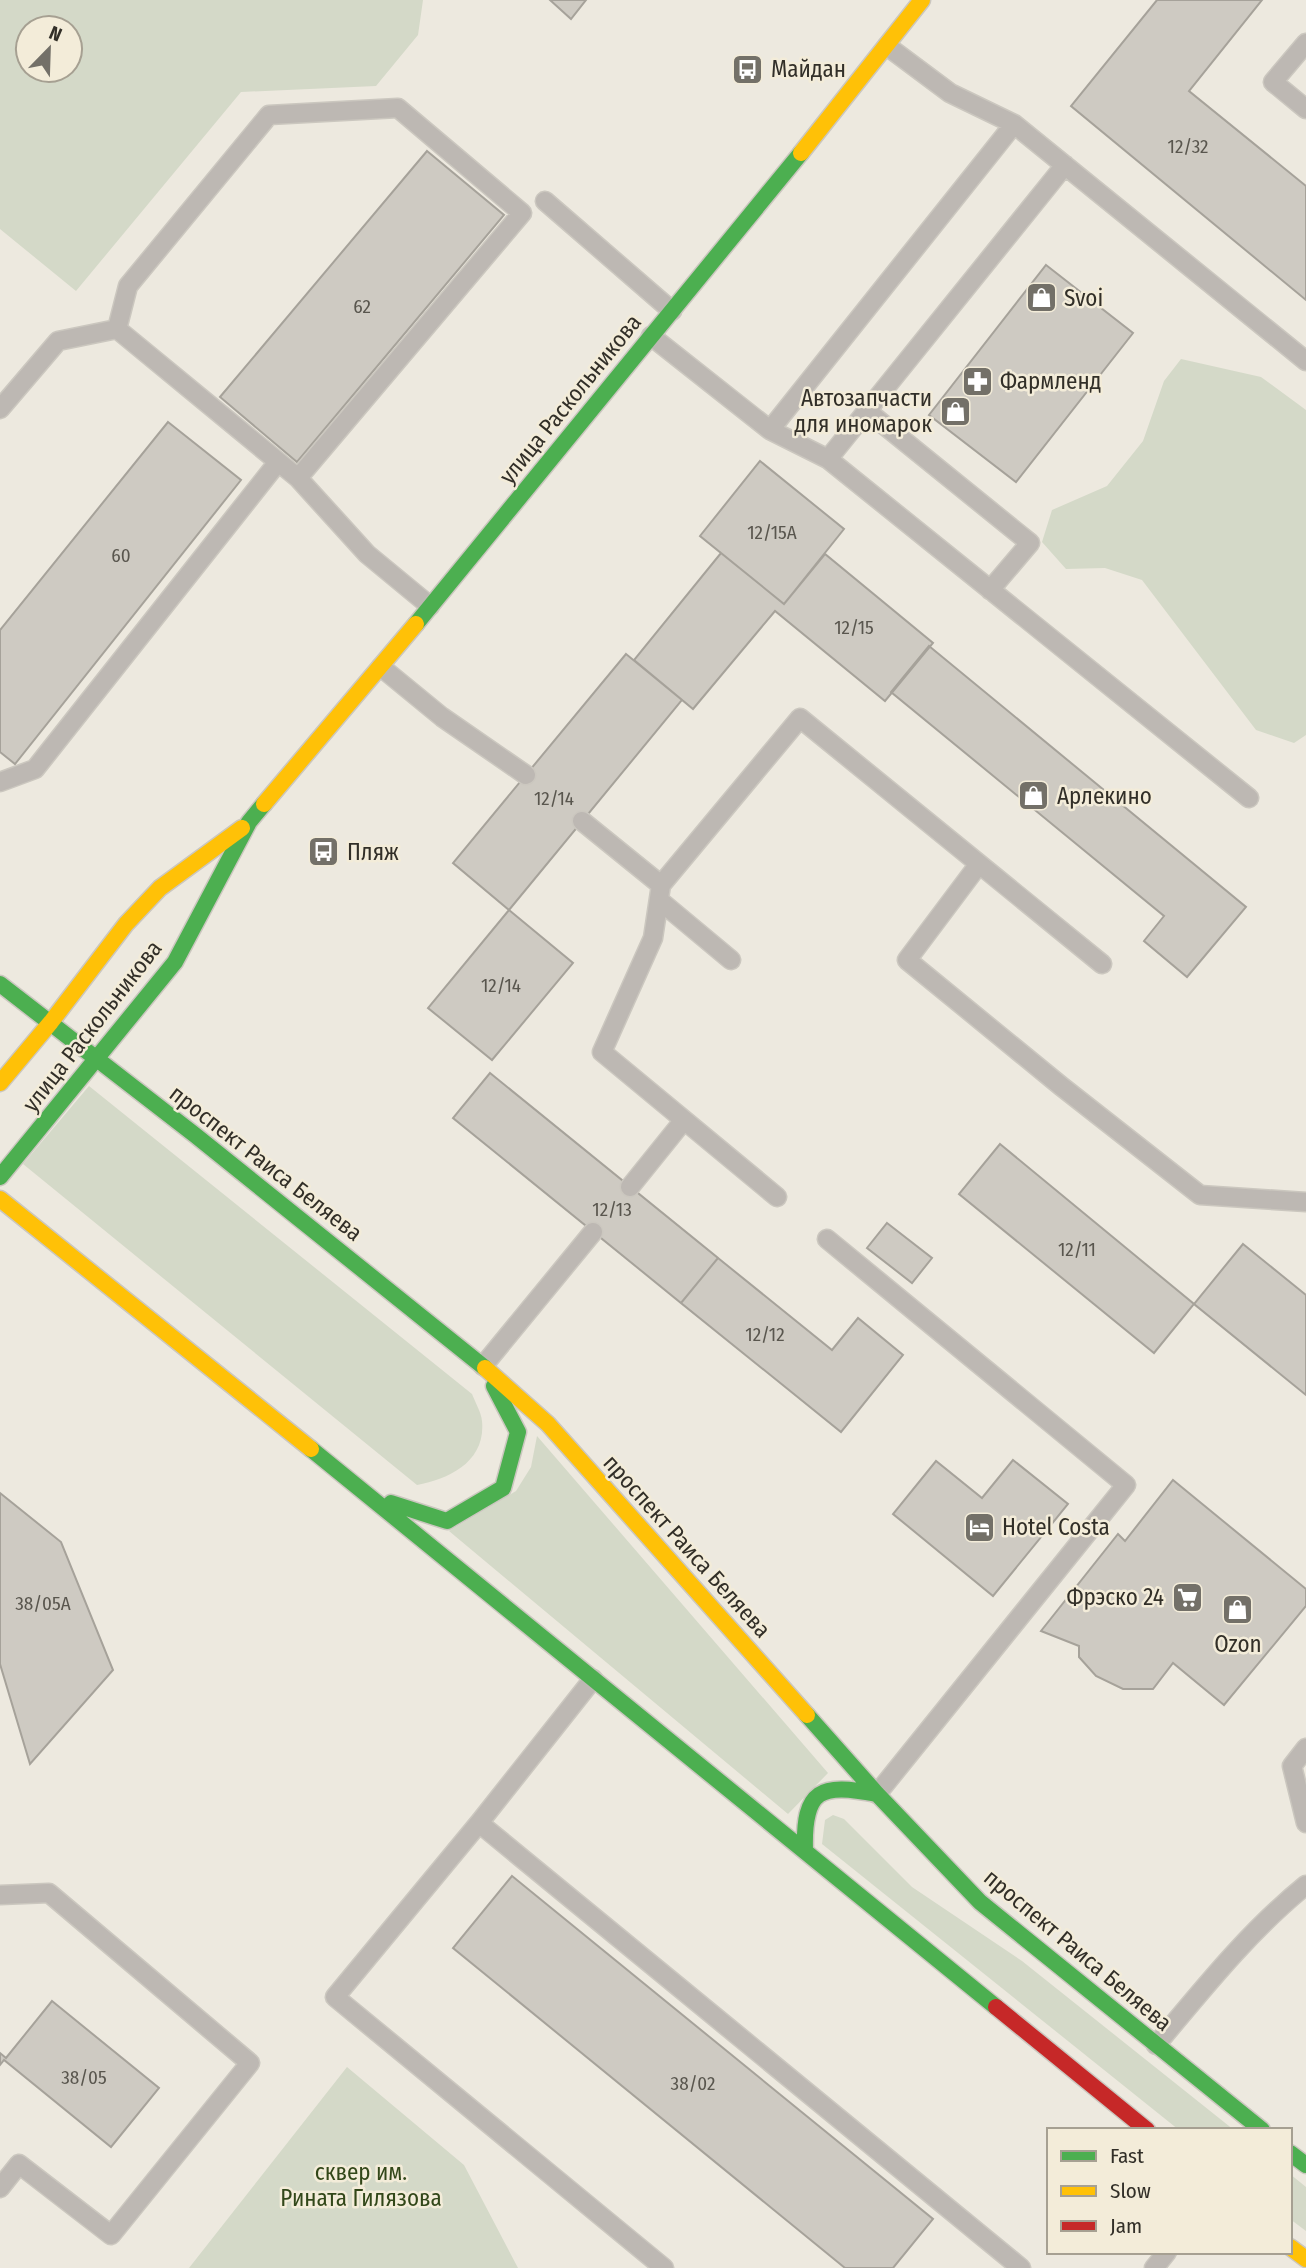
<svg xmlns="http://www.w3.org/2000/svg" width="1306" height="2268" font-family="'Fira Sans Condensed',sans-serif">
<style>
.green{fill:#d4d9c8;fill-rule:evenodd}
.building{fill:#cecac2;stroke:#a6a29a;stroke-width:2}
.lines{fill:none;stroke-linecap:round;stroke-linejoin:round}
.lane-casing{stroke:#cbc7bf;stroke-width:21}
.fast-casing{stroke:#cbc7bf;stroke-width:19}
.slow-casing{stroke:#cbc7bf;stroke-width:19}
.jam-casing{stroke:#cbc7bf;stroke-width:19}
.lane{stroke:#bdb8b3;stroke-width:18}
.fast{stroke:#4caf50;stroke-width:16}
.slow{stroke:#ffc107;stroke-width:16}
.jam{stroke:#c62828;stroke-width:16}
.labels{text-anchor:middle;stroke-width:5;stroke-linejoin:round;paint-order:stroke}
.number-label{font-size:19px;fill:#59564e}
.poi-label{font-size:23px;fill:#322f28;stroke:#f3ecd9;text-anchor:start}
.street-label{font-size:23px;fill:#322f28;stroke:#f3ecd9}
.park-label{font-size:23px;fill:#324719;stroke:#f3ecd9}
</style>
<rect width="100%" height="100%" fill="#ede9df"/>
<path class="green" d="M0 0H423L418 35 376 86 241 92 76 291 0 229ZM28 28H70V70H28Z
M1181 359 1261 377 1306 410V735L1294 743 1256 730 1142 580 1105 568 1066 569 1042 542 1052 510 1107 486 1143 441 1164 381Z
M89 1086 472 1394C475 1402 481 1412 482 1421 486 1461 450 1479 417 1485L23 1164Z
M537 1436 828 1773 788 1814 449 1531 516 1491 531 1467Z
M833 1815 844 1819 912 1887 1022 1961 1234 2130H1179L822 1844 825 1820Z
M347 2067 464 2165 518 2268H189Z
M1290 2174 1306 2187V2231L1290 2219Z"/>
<path class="building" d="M550 0H586L571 19Z
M1157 0H1262L1189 91 1306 186V300L1071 106Z
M427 151 504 215 297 462 220 397Z
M1046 265 1133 333 1016 482 929 415Z
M168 422 241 480 15 764 0 752V630Z
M760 461 844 529 784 604 700 536Z
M721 553 784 604 825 554 933 643 885 701 775 611 693 709 634 660Z
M929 646 1246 907 1187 977 1144 941 1164 916 891 692Z
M626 654 682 700 509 910 453 863Z
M509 910 573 963 492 1060 428 1008Z
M490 1073 718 1258 681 1303 453 1118Z
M1000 1144 1194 1304 1154 1353 959 1194Z
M887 1223 932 1258 912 1283 867 1248Z
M1243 1244 1306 1295V1395L1194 1304Z
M718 1258 832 1350 858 1318 903 1355 841 1432 681 1303Z
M1013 1460 1068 1504 993 1596 893 1514 936 1461 982 1498Z
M1173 1480 1306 1589V1606L1224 1705 1173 1663 1153 1689H1123L1096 1676 1079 1657V1646L1041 1631 1118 1534 1125 1541Z
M0 1493 61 1542 113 1670 30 1764 0 1664Z
M512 1876 933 2219 893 2268H845L453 1948Z
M52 2001 159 2088 111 2147 4 2060 0 2065V2053L6 2058Z"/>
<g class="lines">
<defs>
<path id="lane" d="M1306 43 1273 82 1306 109
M887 46 950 93 1014 124 1306 361
M545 201 672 311
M651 336 770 430 828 459 1249 798
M0 409 58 341 117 329
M867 411 1030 543 990 590
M770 430 1014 124
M828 459 1065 165
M298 478 117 329 128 286 269 115 398 108 522 213 298 478 367 554 430 606
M381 667 442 717 526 775
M0 782 35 769 278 462
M582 821 661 885
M979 864 907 960 1061 1086 1200 1195 1306 1202
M659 900 731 960
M630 1187 684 1120
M777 1197 602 1052 653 938 661 885 800 718 1102 964
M827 1239 1126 1485 877 1794
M483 1366 593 1232
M1306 1748 1292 1766 1306 1823
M479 1823 593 1679
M0 1895 49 1893 250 2063 111 2235 19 2164 0 2188
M1156 2045C1203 1989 1249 1931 1306 1885
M664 2268 335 1997 479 1823 1021 2268
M1154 2268 1167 2252"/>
<path id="fast" d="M416 624 801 153
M0 984 195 1135 485 1368
M0 1177 175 962 249 822 264 804
M311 1449 996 2007
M391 1503 447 1521 503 1488 518 1432 494 1386
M807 1715 877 1794 980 1902 1262 2130
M805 1851C803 1788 821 1783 877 1794
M1290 2153 1306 2165"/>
<path id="slow" d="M801 153 922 0
M264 804 416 624
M0 1083 51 1022 126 924 160 888 242 828
M0 1199 311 1449
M485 1368 548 1424 807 1715
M1290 2247 1306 2259"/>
<path id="jam" d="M996 2007 1147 2130"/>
</defs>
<use href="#lane" class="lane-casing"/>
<use href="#fast" class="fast-casing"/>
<use href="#slow" class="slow-casing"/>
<use href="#jam" class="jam-casing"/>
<use href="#lane" class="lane"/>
<use href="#fast" class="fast"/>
<use href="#slow" class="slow"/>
<use href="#jam" class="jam"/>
</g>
<defs>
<symbol id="bus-square" viewBox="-11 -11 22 22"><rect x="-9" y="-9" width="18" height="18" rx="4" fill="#737068" stroke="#f3ecd9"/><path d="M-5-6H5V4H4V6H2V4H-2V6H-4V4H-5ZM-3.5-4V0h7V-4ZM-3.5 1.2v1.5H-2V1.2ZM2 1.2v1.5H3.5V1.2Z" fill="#fff"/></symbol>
<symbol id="shop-square" viewBox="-11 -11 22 22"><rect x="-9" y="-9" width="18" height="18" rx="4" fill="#737068" stroke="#f3ecd9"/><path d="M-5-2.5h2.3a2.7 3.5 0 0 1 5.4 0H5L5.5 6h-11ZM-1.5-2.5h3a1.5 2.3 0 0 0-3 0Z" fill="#fff"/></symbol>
<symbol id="pharmacy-square" viewBox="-11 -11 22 22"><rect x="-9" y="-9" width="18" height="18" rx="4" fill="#737068" stroke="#f3ecd9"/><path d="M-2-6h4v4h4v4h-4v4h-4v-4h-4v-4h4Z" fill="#fff"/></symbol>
<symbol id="hotel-square" viewBox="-11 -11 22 22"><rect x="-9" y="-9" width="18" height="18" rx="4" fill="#737068" stroke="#f3ecd9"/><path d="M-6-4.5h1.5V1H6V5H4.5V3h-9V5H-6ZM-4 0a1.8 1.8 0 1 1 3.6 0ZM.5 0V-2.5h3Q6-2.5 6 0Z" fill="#fff"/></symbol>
<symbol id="supermarket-square" viewBox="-11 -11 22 22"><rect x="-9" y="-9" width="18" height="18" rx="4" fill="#737068" stroke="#f3ecd9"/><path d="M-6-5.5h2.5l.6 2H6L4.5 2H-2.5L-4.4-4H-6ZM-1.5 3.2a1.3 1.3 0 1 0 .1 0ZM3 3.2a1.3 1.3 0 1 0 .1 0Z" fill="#fff"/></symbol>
</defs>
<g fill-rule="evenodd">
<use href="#bus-square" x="730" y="52" width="35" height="35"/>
<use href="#shop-square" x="1024" y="280" width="35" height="35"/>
<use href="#pharmacy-square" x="960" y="364" width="35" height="35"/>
<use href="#shop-square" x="938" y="394" width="35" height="35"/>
<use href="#shop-square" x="1016" y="778" width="35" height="35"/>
<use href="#bus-square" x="306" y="834" width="35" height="35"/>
<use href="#hotel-square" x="962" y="1510" width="35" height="35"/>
<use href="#supermarket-square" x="1170" y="1580" width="35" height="35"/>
<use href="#shop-square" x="1220" y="1592" width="35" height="35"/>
</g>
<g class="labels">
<g class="number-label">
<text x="1188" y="153">12/32</text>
<text x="362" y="313">62</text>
<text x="772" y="539">12/15А</text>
<text x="121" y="562">60</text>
<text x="854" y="634">12/15</text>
<text x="554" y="805">12/14</text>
<text x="501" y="992">12/14</text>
<text x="612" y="1216">12/13</text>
<text x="1077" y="1256">12/11</text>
<text x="765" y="1341">12/12</text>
<text x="43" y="1610">38/05А</text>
<text x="84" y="2084">38/05</text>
<text x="693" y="2090">38/02</text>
</g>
<g class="poi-label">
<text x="771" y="77">Майдан</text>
<text x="1064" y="306">Svoi</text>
<text x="1000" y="389">Фармленд</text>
<text x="932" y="406" text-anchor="end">Автозапчасти<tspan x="932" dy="26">для иномарок</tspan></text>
<text x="1057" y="804">Арлекино</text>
<text x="347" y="860">Пляж</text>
<text x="1002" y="1535">Hotel Costa</text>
<text x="1164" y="1605" text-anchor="end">Фрэско 24</text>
<text x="1238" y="1652" text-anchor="middle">Ozon</text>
</g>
<g class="street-label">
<text transform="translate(570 399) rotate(-51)" y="8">улица Раскольникова</text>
<text transform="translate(92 1026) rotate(-52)" y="8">улица Раскольникова</text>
<text transform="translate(266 1163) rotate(38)" y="8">проспект Раиса Беляева</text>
<text transform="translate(687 1546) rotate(48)" y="8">проспект Раиса Беляева</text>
<text transform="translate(1078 1950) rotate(40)" y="8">проспект Раиса Беляева</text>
</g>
<g class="park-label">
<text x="361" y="2180">сквер им.<tspan x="361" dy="26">Рината Гилязова</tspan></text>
</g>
</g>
<rect x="1047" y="2128" width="245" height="126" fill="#f3ecd9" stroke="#a6a092" stroke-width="2"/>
<rect x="1061" y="2151" width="35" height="10" fill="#4caf50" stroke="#a6a092" stroke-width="2"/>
<text x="1110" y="2163" font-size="21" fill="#322f28">Fast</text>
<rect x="1061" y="2186" width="35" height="10" fill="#ffc107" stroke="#a6a092" stroke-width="2"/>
<text x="1110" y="2198" font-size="21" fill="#322f28">Slow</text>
<rect x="1061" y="2221" width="35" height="10" fill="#c62828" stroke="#a6a092" stroke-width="2"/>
<text x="1110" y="2233" font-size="21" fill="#322f28">Jam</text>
<g transform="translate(49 49) rotate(23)"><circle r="33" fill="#f3ecd9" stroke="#a6a092" stroke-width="2"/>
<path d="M0-5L12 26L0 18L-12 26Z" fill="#737068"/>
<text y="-10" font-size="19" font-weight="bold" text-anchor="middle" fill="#322f28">N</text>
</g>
</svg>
